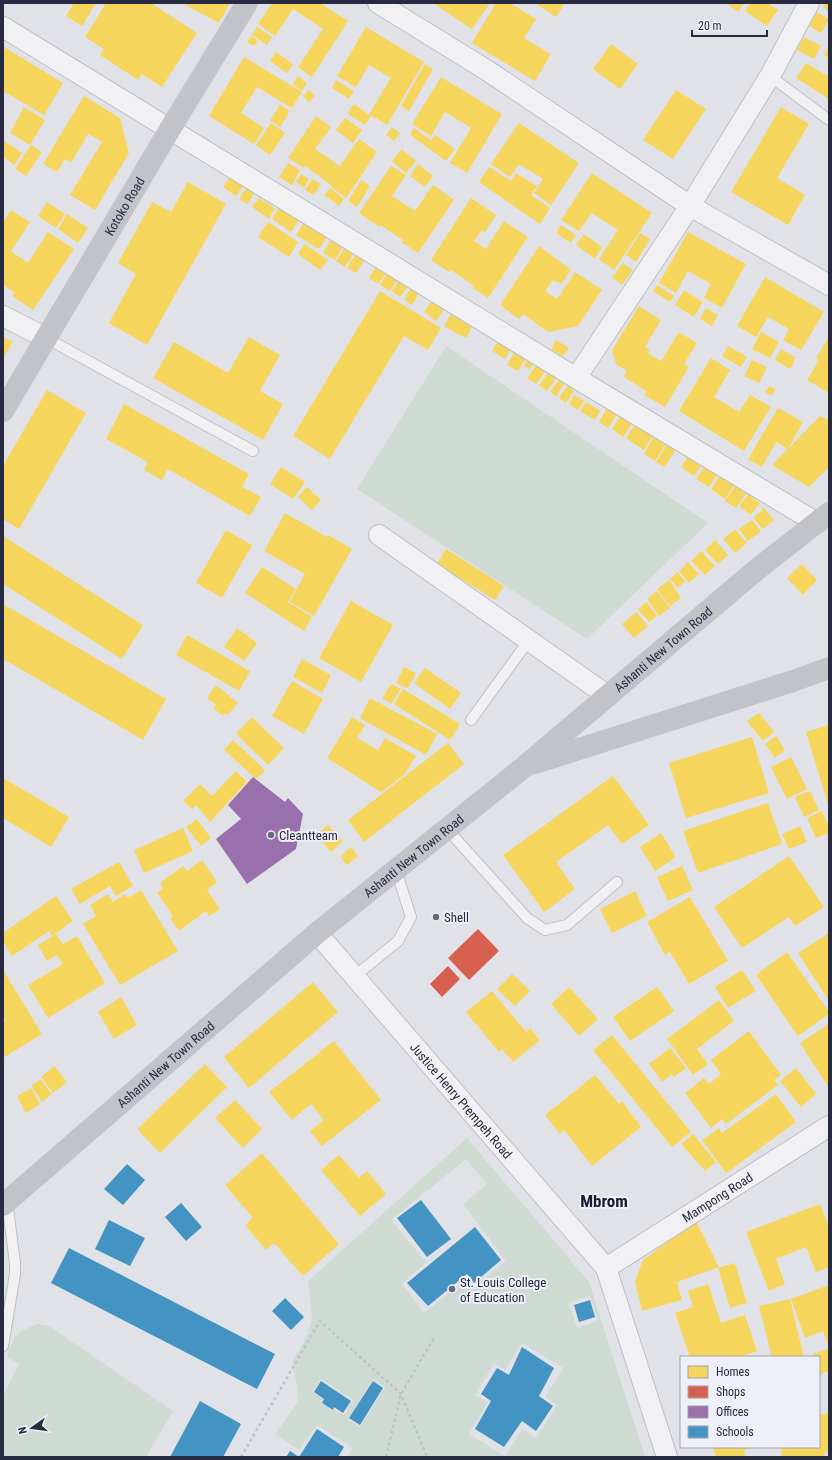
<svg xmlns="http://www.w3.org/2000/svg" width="832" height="1460" font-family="'Roboto Condensed',sans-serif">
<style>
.green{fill:#cfdad2;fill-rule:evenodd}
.homes{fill:#f6d55c}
.shops{fill:#d6604d}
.offices{fill:#9970ab}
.schools{fill:#4393c3}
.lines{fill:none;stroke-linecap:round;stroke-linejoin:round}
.lane-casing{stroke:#bebfc5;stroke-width:12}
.street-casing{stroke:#bebfc5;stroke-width:22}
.path{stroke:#c0c1c7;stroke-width:2.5;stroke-dasharray:3 3;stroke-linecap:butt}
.lane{stroke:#f1f1f3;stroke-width:10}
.street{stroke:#f1f1f3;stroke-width:20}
.secondary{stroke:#c2c2c9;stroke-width:22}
.poi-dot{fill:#686a7b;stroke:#eff0f7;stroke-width:1.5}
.labels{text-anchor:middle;stroke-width:4;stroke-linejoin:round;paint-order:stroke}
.street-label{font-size:13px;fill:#272a41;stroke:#eff0f7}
.poi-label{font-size:13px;fill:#272a41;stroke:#eff0f7;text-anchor:start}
.district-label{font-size:17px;font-weight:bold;fill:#191c32;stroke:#eff0f7}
</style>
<rect width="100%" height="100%" fill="#e1e2e7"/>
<path class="green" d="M446 346 708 523 587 639 357 489Z
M467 1138 589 1282 645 1457H347L353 1448 317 1425 299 1450 275 1434 298 1402 297 1387 292 1362 306 1338 312 1318 308 1281ZM466 1159 487 1184 463 1204 506 1261 474 1288 467 1279 424 1313 402 1284 426 1262 391 1220ZM590 1296 598 1321 577 1328 569 1303ZM522 1343 563 1368 545 1397 557 1405 536 1438 522 1429 505 1456 469 1434 488 1402 475 1395 494 1363 505 1370ZM321 1379 353 1400 344 1415 334 1409 333 1411 321 1403 323 1399 312 1392ZM373 1379 385 1387 360 1427 348 1419Z
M37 1324 49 1326 173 1411 146 1457H3V1397L19 1364 7 1357C14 1333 15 1334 37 1324Z"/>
<path class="homes" d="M74 3H96L82 26 66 16Z
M106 3H151L197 33 162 87 142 74 138 80 100 55 104 49 85 37Z
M182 3H230L219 23Z
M272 3H320L348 21 312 77 298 67 323 29 293 9 275 36 258 24Z
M433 3H490L472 29Z
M496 3H510L536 19 524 38 551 54 535 81 472 43Z
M535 3H565L556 17Z
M726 3H744L738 12Z
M750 3H767L778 10 767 26 745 11Z
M826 3H829V11L823 7Z
M817 12 829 19 821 33 809 26Z
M257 27 272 37 267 45 252 35Z
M366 27 424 62 387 125 369 114 391 78 369 65 356 87 337 76Z
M251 36 258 41 254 46 247 42Z
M804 37 821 46 814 59 797 50Z
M611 44 638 64 620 89 593 69Z
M829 46V58L824 55Z
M4 47 63 83 44 115 3 91Z
M276 52 293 64 287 73 270 61Z
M244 57 302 92 292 108 257 87 241 113 264 128 254 144 209 116Z
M806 63 829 77V99L796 78Z
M425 64 433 69 409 111 401 106Z
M298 76 307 83 302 91 293 84Z
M441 77 502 114 467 173 450 163 471 128 445 112 431 136 412 124Z
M336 80 354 91 349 99 332 88Z
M309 90 315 96 309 102 303 96Z
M676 90 706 109 673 159 643 140Z
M84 96 120 118 129 153 95 210 70 195 102 142 88 134 71 163 65 159 57 172 43 164Z
M354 104 371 116 365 125 347 113Z
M280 105 290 111 280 127 270 120Z
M24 107 45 120 30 145 10 133Z
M781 107 809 124 777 178 805 195 788 225 731 192Z
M316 116 331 127 315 149 340 166 359 139 377 152 346 198 330 186 331 185 305 166 304 168 288 158Z
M345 118 362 130 353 143 336 130Z
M271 123 285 133 270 155 256 145Z
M519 123 579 163 551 205 534 193 543 179 519 164 510 177 491 164Z
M392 127 400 133 394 141 386 135Z
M414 128 431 140 435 135 455 149 446 161 410 135Z
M3 140 22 153 14 165 3 157Z
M31 145 42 152 26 176 15 169Z
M402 149 416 161 406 173 392 161Z
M288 163 300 170 292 185 279 177Z
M418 164 433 176 425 187 410 176Z
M391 166 406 175 392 196 415 211 433 185 454 200 418 253 401 242 403 240 380 225 379 227 359 213Z
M489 167 511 181 516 173 537 186 531 195 550 208 540 224 479 182Z
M592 173 652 213 614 270 599 259 618 230 592 213 579 231 561 220Z
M232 174 245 183 236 196 223 187Z
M301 174 309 179 304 188 296 182Z
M312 179 321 184 314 195 305 190Z
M361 180 370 186 357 207 348 201Z
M188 182 226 204 147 345 109 323 136 274 118 263 152 202 171 212Z
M246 188 254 193 248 204 239 199Z
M330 188 344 199 339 206 324 195Z
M259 198 275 208 269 219 252 207Z
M471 198 496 215 485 232 482 230 474 241 486 249 504 221 528 237 488 298 473 288 474 286 451 270 449 272 431 260Z
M47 202 65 214 56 228 38 216Z
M282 204 301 217 291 232 272 219Z
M11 210 30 222 11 251 28 263 48 232 74 249 33 310 12 296 15 293 3 285V223Z
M67 214 88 228 78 243 58 229Z
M307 218 330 233 319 249 296 235Z
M268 222 298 242 289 257 258 237Z
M561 225 576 235 571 243 556 233Z
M688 232 746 264 722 308 704 298 711 284 688 271 676 293 659 283Z
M640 233 650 239 636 262 626 255Z
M584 234 602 247 595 259 576 245Z
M332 238 344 245 335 260 323 253Z
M348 243 357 249 345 267 336 261Z
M304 244 328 260 320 270 298 254Z
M539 246 571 270 561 284 553 280 545 291 557 299 575 272 602 290 578 326 548 332 523 314 519 319 500 305Z
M357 252 366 258 356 273 347 268Z
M623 263 633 270 622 285 612 277Z
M377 265 387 272 378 284 369 278Z
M388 272 398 279 390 291 380 285Z
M765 277 824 312 801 350 783 340 789 329 768 317 756 337 737 326Z
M400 279 409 285 400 297 392 291Z
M657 285 674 296 670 302 653 291Z
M412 286 420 292 412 305 404 299Z
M684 290 703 302 694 317 675 305Z
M380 291 441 328 428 350 404 336 330 459 293 436Z
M433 299 445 308 436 321 424 312Z
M639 306 661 320 645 347 650 350 648 353 661 361 679 332 697 343 684 364 689 367 665 407 644 395 646 391 624 377 627 371 616 364 612 350Z
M455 307 476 319 466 338 444 326Z
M706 308 718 315 712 326 700 319Z
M761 332 779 342 770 358 752 349Z
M3 337 13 342 3 358Z
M249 337 280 355 260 391 283 404 263 440 153 378 174 342 228 373Z
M829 337V393L807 380 819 360 816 358Z
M556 340 569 348 563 356 551 349Z
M498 341 511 349 505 359 492 351Z
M728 346 747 357 741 367 722 356Z
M781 349 796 358 790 369 775 360Z
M516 350 527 357 518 371 507 365Z
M529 358 535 361 530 369 524 366Z
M711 358 730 370 714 397 739 412 750 395 771 407 744 451 679 411Z
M752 360 767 367 759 383 744 376Z
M538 363 547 369 536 384 527 378Z
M548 373 556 379 547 391 539 385Z
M559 380 564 384 556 396 550 392Z
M567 386 574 391 566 403 559 398Z
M770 386 776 390 771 396 765 392Z
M47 390 86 413 19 529 3 519V466Z
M574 395 584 401 578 410 569 404Z
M586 402 600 411 595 420 580 411Z
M124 404 249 474 242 487 261 497 250 516 168 469 162 480 144 470 148 462 106 439Z
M607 408 617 414 608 428 599 422Z
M778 408 803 422 788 449 776 442 762 467 748 459Z
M621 415 633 422 623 437 612 429Z
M820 416 829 420V467L809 487 772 465Z
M636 423 653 435 644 450 626 438Z
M654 436 666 444 655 461 644 454Z
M667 445 675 451 664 467 656 462Z
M692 451 705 460 694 476 681 467Z
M708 462 720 470 709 487 696 479Z
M281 467 305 482 293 499 270 484Z
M721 474 735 484 725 499 711 489Z
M736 485 747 492 736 508 725 501Z
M307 487 321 500 312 510 298 497Z
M749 494 760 504 750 515 739 506Z
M764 508 774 520 763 529 753 518Z
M285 513 327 537 328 535 352 549 314 616 290 602 305 574 264 551Z
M752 520 761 531 748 541 739 529Z
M735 529 747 543 735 553 723 539Z
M226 530 252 545 222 598 196 583Z
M3 536 143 625 122 659 3 584Z
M715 540 728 555 718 564 705 550Z
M446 549 504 586 495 600 437 564Z
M701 551 715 566 705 575 691 561Z
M688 562 699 574 689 583 679 571Z
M802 564 817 580 803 595 787 578Z
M262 567 296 589 288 602 312 617 304 631 245 593Z
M677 572 685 581 678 588 670 579Z
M669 580 681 598 670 606 657 589Z
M657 591 670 608 659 616 647 599Z
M351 601 393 625 361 682 319 658Z
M646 602 657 616 649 622 638 609Z
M3 604 166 699 143 740 3 659Z
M636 612 648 626 634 638 622 624Z
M237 628 257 643 244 661 224 647Z
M187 635 250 671 239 691 176 655Z
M302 659 331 675 322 693 293 677Z
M404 667 416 673 408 688 396 683Z
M425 668 461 693 450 709 414 683Z
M292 681 323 699 304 734 272 716Z
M391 684 401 689 391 704 382 698Z
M216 685 238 703 228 715 225 713 223 716 213 708 216 705 207 698Z
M403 689 460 724 450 740 394 704Z
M370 698 437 734 426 755 360 718Z
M759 713 774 732 763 741 747 721Z
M252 717 284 748 268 765 236 734Z
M352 717 365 725 357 738 378 750 385 738 416 756 404 775 381 792 327 758Z
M829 725V803L828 804 806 732Z
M776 736 785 750 775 758 765 744Z
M752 737 769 793 686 818 669 763Z
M233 740 265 770 256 779 224 750Z
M448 743 464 764 364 842 348 820Z
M791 757 807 789 787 799 771 767Z
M236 771 247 782 210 822 196 805 192 809 183 801 200 784 212 796Z
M613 776 649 825 622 844 608 825 556 862 575 889 544 912 503 855Z
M3 778 69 817 51 847 3 818Z
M810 791 819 810 804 817 795 797Z
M768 803 782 844 698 873 683 831Z
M822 811 829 827V833L816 838 807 818Z
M197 819 211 838 201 846 186 827Z
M328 825 343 841 331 852 317 835Z
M800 826 807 842 789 849 782 834Z
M183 828 193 851 144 873 134 850Z
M661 833 676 857 655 871 640 847Z
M351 847 358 856 347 865 340 857Z
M789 856 824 907 795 926 789 917 742 948 714 907Z
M202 860 217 882 207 890 220 909 209 916 206 911 179 931 170 918 173 916 157 893 163 888 160 883 183 866 187 871Z
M119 862 133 886 116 896 110 886 80 904 71 889Z
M682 866 693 890 668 901 657 877Z
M141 890 178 951 120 985 83 924 96 916 90 905 108 894 113 902 125 894 127 898Z
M635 891 647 916 612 933 600 909Z
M56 896 73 921 52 936 49 931 12 956 3 942V933Z
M690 897 728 961 689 984 670 952 665 955 647 922Z
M829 933V1001L798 953Z
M56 934 63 944 77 936 105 983 48 1018 28 985 63 964 57 955 47 961 38 945Z
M787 952 829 1012V1014L798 1036 756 975Z
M3 970 42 1034 3 1058V1022L6 1020 3 1014Z
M742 970 756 991 728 1008 715 987Z
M512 974 530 991 515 1006 497 989Z
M313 982 338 1012 249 1088 224 1057Z
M569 987 598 1019 579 1036 551 1004Z
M657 987 674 1011 630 1041 613 1017Z
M492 991 526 1032 530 1028 540 1040 513 1062 502 1049 499 1052 466 1012Z
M121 997 137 1025 114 1039 98 1012Z
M719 1000 734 1021 697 1049 708 1064 693 1075 667 1039Z
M829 1024V1088L800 1043Z
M749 1031 781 1075 774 1080 778 1085 726 1124 722 1119 711 1128 685 1093 704 1078 709 1084 721 1074 711 1060Z
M612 1035 691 1132 672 1147 593 1050Z
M334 1041 381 1100 322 1146 310 1131 324 1120 311 1104 292 1120 269 1092Z
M670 1048 686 1068 674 1077 672 1074 662 1082 649 1064Z
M205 1064 227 1087 160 1153 137 1129Z
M54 1066 67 1082 53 1093 41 1077Z
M796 1068 816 1094 801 1107 780 1081Z
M595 1075 619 1104 622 1101 641 1127 592 1166 564 1130 560 1134 545 1115Z
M40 1079 52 1094 42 1102 31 1086Z
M31 1088 40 1104 26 1113 17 1096Z
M776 1094 796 1122 726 1173 702 1140 719 1128 722 1133Z
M235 1100 262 1129 243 1148 215 1118Z
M693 1134 716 1162 705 1171 681 1144Z
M262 1153 339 1244 303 1276 274 1243 266 1250 245 1225 253 1218 225 1185Z
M339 1155 359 1178 367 1171 386 1194 360 1216 321 1170Z
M820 1204 829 1227V1267L816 1272 806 1247 776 1259 785 1284 769 1291 746 1232Z
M696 1221 719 1267 677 1282 682 1300 642 1311 635 1281 643 1260Z
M735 1263 747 1303 730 1308 718 1268Z
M708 1284 721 1323 745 1315 757 1351 740 1357H690L675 1313 693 1307 688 1291Z
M829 1285V1371L820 1374 819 1357H814L813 1354 829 1348 823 1331 805 1338 791 1299Z
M790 1299 804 1357H772L759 1306Z
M829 1413V1451L825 1452 824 1457H781L782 1447H819V1415Z
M713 1447H755L744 1450 745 1456 742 1457H716Z"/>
<path class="shops" d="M478 929 499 951 469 980 448 958Z
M448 966 460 979 442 997 430 984Z"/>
<path class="offices" d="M253 777 285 802 288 798 303 814 296 849 247 884 216 839 241 819 228 805Z"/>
<path class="schools" d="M127 1164 145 1180 123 1205 104 1189Z
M421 1200 451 1239 427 1257 397 1218Z
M181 1203 202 1227 186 1241 165 1217Z
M109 1220 145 1238 130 1266 95 1249Z
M475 1227 501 1260 474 1283 467 1274 428 1306 407 1283Z
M69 1248 275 1354 257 1389 51 1283Z
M285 1298 304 1317 291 1330 272 1311Z
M590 1300 595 1317 579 1322 574 1305Z
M522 1347 554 1368 539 1396 553 1406 536 1431 522 1421 504 1447 475 1429 491 1401 481 1394 497 1368 509 1375Z
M321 1381 351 1401 343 1413 334 1407 333 1410 322 1403 324 1399 314 1392Z
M373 1381 383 1388 360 1425 349 1418Z
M200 1401 241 1424 223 1457H170Z
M317 1429 344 1447 338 1457H286L290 1451 299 1457Z"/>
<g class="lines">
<defs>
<path id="lane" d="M770 76 829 120
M46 338 253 451
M471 720 529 640
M447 829 527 918 545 930 567 925 617 882
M355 976 398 941 411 917 396 870
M3 1346 15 1274V1263L7 1201"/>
<g id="street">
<path d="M378 3 488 71 690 206 829 285"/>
<path d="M3 27 576 378 817 523"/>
<path d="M3 316 46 338"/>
<path d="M576 378 690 206 770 76 809 3"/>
<path d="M379 535 608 696"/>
<path id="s1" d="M317 933 606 1268 667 1457"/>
<path id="s2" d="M606 1268 829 1126"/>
</g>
</defs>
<use href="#lane" class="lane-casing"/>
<use href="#street" class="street-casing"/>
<path class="path" d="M241 1457 320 1321 401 1394 427 1457
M386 1457 401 1394 435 1336"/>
<use href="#lane" class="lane"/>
<use href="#street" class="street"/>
<g class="secondary">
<path id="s3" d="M3 411 170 129 247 3"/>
<path d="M535 763 793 681 829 668"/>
<path id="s4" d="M3 1205 317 933 524 767 755 571 829 513"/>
</g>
</g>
<g class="poi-dot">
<circle cx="271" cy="835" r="4"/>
<circle cx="436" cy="917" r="4"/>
<circle cx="452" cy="1289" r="4"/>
</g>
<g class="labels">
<g class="street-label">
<text dy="5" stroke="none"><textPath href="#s3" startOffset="238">Kotoko Road</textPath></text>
<text dy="5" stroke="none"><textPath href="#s4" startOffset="863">Ashanti New Town Road</textPath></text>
<text dy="5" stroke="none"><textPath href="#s4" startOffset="539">Ashanti New Town Road</textPath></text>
<text dy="5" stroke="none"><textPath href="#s4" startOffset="215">Ashanti New Town Road</textPath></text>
<text dy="5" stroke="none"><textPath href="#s1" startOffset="221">Justice Henry Prempeh Road</textPath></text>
<text dy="5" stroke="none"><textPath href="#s2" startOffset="132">Mampong Road</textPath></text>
</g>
<g class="poi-label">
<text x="279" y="840">Cleantteam</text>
<text x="444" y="922">Shell</text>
<text x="460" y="1287">St. Louis College<tspan x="460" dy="15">of Education</tspan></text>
</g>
<g class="district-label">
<text x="604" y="1207">Mbrom</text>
</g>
</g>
<rect width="832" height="1460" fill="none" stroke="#272a41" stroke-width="8"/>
<rect x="680" y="1356" width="140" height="92" fill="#eff0f7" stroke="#9fa1ae"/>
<rect x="688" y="1366" width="20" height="12" fill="#f6d55c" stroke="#9fa1ae"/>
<text x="716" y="1376" font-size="12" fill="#272a41">Homes</text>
<rect x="688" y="1386" width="20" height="12" fill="#d6604d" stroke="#9fa1ae"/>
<text x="716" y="1396" font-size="12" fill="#272a41">Shops</text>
<rect x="688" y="1406" width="20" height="12" fill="#9970ab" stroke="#9fa1ae"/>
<text x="716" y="1416" font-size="12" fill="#272a41">Offices</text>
<rect x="688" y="1426" width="20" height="12" fill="#4393c3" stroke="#9fa1ae"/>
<text x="716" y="1436" font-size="12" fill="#272a41">Schools</text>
<g transform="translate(32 1428) rotate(256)" stroke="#eff0f7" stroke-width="3" paint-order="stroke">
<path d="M0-3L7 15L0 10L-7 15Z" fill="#272a41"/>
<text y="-6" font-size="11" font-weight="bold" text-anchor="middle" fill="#272a41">N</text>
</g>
<path d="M692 30v6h75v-6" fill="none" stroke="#272a41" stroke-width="2"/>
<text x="698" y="30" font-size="12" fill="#272a41" stroke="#eff0f7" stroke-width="3" paint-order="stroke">20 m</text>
</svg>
